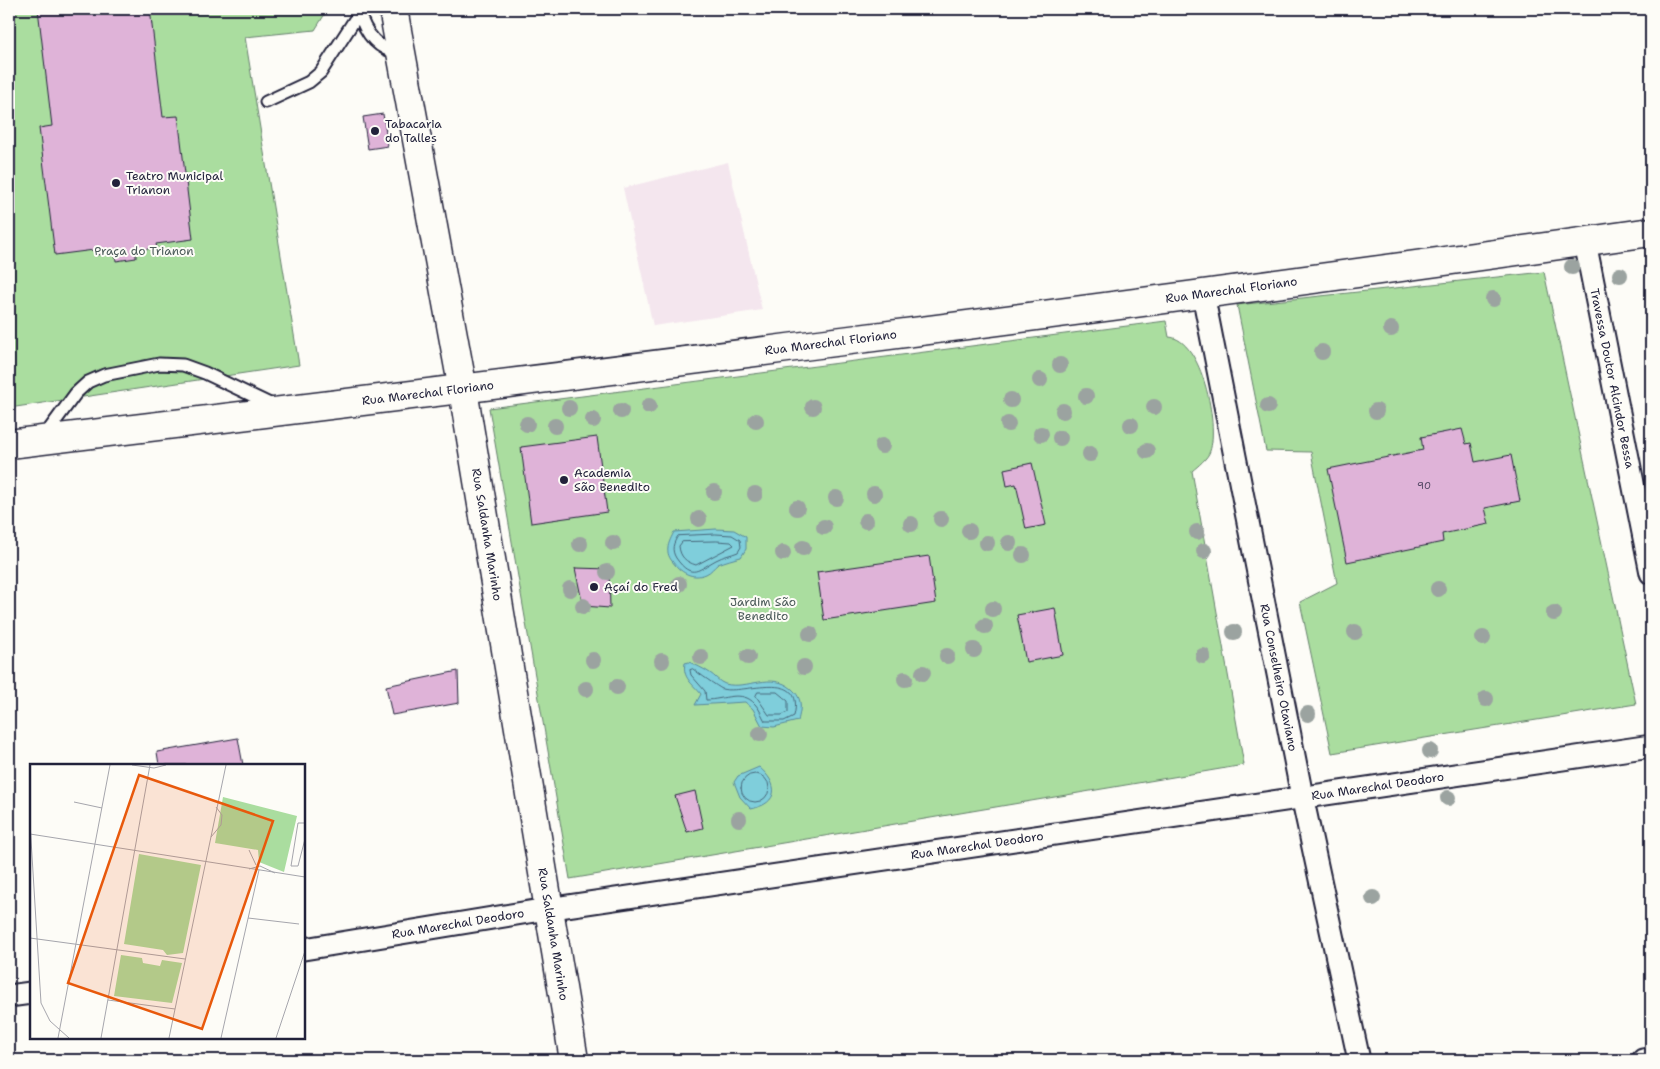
<svg xmlns="http://www.w3.org/2000/svg" width="1660" height="1069" font-family="'Shantell Sans',sans-serif">
<style>
.built{fill:#f4e6ee}
.green{fill:#aadd9f;stroke:#66806d}
.water{fill:#7fcedb;stroke:#5a899b}
.lines{fill:none;stroke-linecap:round;stroke-linejoin:round}
.shore{stroke:#47677b;stroke-width:1}
.building{fill:#dfb3d8;stroke:#22223b}
.service-casing{stroke:#22223b;stroke-width:15}
.minor-casing{stroke:#22223b;stroke-width:25}
.secondary-casing{stroke:#22223b;stroke-width:31}
.service{stroke:#fdfcf7;stroke-width:11}
.minor{stroke:#fdfcf7;stroke-width:21}
.secondary{stroke:#fdfcf7;stroke-width:28}
.tree{fill:#9ba3a0}
.poi-dot{fill:#22223b;stroke:#fdfcf7;stroke-width:2}
.labels{text-anchor:middle;stroke-width:4;stroke-linejoin:round;paint-order:stroke}
.number-label{font-size:10px;fill:#514662}
.poi-label{font-size:12px;fill:#22223b;stroke:#fdfcf7;text-anchor:start}
.park-label{font-size:12px;fill:#4b5a59;stroke:#fdfcf7}
.street-label{font-size:12px;fill:#22223b;stroke:#fdfcf7}
.inset-road{fill:none;stroke:#a5a5ac;stroke-width:1}
.view{fill:#e8590c;fill-opacity:0.15;stroke:#e8590c;stroke-width:2.5}
.inset-edge{fill:none;stroke:#22223b;stroke-width:2.5}
</style>
<rect width="100%" height="100%" fill="#fdfcf7"/>
<filter id="ink" filterUnits="userSpaceOnUse"><feTurbulence type="fractalNoise" baseFrequency=".02" numOctaves="2"/><feDisplacementMap in="SourceGraphic" scale="10" xChannelSelector="R" yChannelSelector="G"/><feConvolveMatrix kernelMatrix="1 2 1 2 8 2 1 2 1" color-interpolation-filters="sRGB"/></filter>
<g filter="url(#ink)">
<path class="built" d="M728 162 762 310 653 326 623 188Z"/>
<path class="green" d="M9 9H328L315 30 245 37 299 365 9 408Z
M1544 272 1636 704 1332 753 1300 602 1337 583 1311 452 1266 451 1237 305Z
M1166 321 1169 337C1202 339 1219 425 1210 451 1208 458 1198 466 1192 471L1244 765 570 879 489 408Z"/>
<path class="water" d="M716 529 734 530 746 537V549L741 557C733 559 726 561 718 564 714 567 711 572 706 574 692 580 680 572 672 561 664 551 669 542 674 532Z
M689 662C696 665 704 669 710 673 715 676 719 682 725 684 748 690 771 671 792 689 803 699 801 708 798 721L774 727 762 726 753 709 745 702 695 705 701 694C693 684 682 678 685 663Z
M759 767C779 784 780 803 751 809L740 797 734 782 738 776Z"/>
<g class="lines">
<path class="shore" d="M716 534 732 535 740 540 741 547 738 552C731 555 723 556 716 560 699 569 692 581 676 558 671 550 673 543 678 536Z
M717 541 731 542 734 545 696 565C686 562 680 557 679 546L682 542Z
M693 669C698 673 718 687 722 689 743 695 806 667 794 716L784 721H765C762 716 760 709 755 704 742 689 723 700 706 700L705 691 691 675 690 670Z
M758 692H777L788 701V712L782 715H769L756 696Z
M741 788a14 14 0 1 1 28 0a14 14 0 1 1-28 0Z"/>
</g>
<path class="building" d="M38 9H150L163 117 178 116 193 239 156 244 157 248 136 250V258L116 261 115 253 95 255 94 250 55 255 39 128 52 126Z
M383 114 388 146 368 149 363 117Z
M1462 429 1466 444 1471 443 1475 462 1511 455 1520 501 1485 508 1489 524 1442 534 1443 542 1347 562 1328 469 1423 450 1421 437Z
M597 437 607 512 531 523 521 447Z
M1032 463 1046 525 1026 529 1016 484 1007 486 1004 469Z
M929 556 936 603 824 620 817 572Z
M575 568 609 569 610 608 583 606Z
M1055 608 1063 655 1026 662 1017 615Z
M458 671 459 703 392 715 386 686Z
M238 738 243 765H159L157 752Z
M695 791 703 828 687 832 675 796Z"/>
<g class="lines">
<defs>
<path id="service" d="M358 9C364 31 376 50 400 53
M266 102 309 82 321 72 359 13
M43 438 76 393 88 382 104 375 159 364 183 365 205 373 274 406"/>
<g id="minor">
<path id="s1" d="M1585 242 1651 573"/>
<path id="s2" d="M1203 294 1302 796 1359 1060"/>
<path id="s3" d="M304 949 547 909 1651 746"/>
<path d="M9 996 31 993"/>
<path d="M1643 1060 1651 1059"/>
</g>
<g id="secondary">
<path id="s4" d="M393 9 463 390 574 1060"/>
<path id="s5" d="M9 444C557 378 1105 310 1651 232"/>
</g>
</defs>
<use href="#service" class="service-casing"/>
<use href="#minor" class="minor-casing"/>
<use href="#secondary" class="secondary-casing"/>
<use href="#service" class="service"/>
<use href="#minor" class="minor"/>
<use href="#secondary" class="secondary"/>
</g>
<g class="tree">
<circle cx="1572" cy="267" r="8"/>
<circle cx="1620" cy="275" r="8"/>
<circle cx="1493" cy="299" r="8"/>
<circle cx="1391" cy="329" r="8"/>
<circle cx="1322" cy="352" r="8"/>
<circle cx="1060" cy="365" r="8"/>
<circle cx="1040" cy="380" r="8"/>
<circle cx="1086" cy="396" r="8"/>
<circle cx="1011" cy="400" r="8"/>
<circle cx="649" cy="406" r="8"/>
<circle cx="1268" cy="406" r="8"/>
<circle cx="813" cy="407" r="8"/>
<circle cx="1154" cy="407" r="8"/>
<circle cx="569" cy="408" r="8"/>
<circle cx="621" cy="411" r="8"/>
<circle cx="1063" cy="411" r="8"/>
<circle cx="1376" cy="411" r="8"/>
<circle cx="593" cy="420" r="8"/>
<circle cx="756" cy="421" r="8"/>
<circle cx="527" cy="424" r="8"/>
<circle cx="1008" cy="424" r="8"/>
<circle cx="1131" cy="425" r="8"/>
<circle cx="555" cy="426" r="8"/>
<circle cx="1041" cy="434" r="8"/>
<circle cx="1060" cy="438" r="8"/>
<circle cx="882" cy="446" r="8"/>
<circle cx="1147" cy="451" r="8"/>
<circle cx="1090" cy="454" r="8"/>
<circle cx="714" cy="492" r="8"/>
<circle cx="755" cy="494" r="8"/>
<circle cx="874" cy="494" r="8"/>
<circle cx="836" cy="498" r="8"/>
<circle cx="797" cy="508" r="8"/>
<circle cx="699" cy="519" r="8"/>
<circle cx="941" cy="519" r="8"/>
<circle cx="866" cy="521" r="8"/>
<circle cx="911" cy="524" r="8"/>
<circle cx="824" cy="527" r="8"/>
<circle cx="969" cy="531" r="8"/>
<circle cx="1197" cy="532" r="8"/>
<circle cx="613" cy="543" r="8"/>
<circle cx="987" cy="543" r="8"/>
<circle cx="1009" cy="543" r="8"/>
<circle cx="580" cy="544" r="8"/>
<circle cx="803" cy="548" r="8"/>
<circle cx="1204" cy="551" r="8"/>
<circle cx="783" cy="553" r="8"/>
<circle cx="1023" cy="555" r="8"/>
<circle cx="607" cy="572" r="8"/>
<circle cx="679" cy="584" r="8"/>
<circle cx="570" cy="589" r="8"/>
<circle cx="1438" cy="589" r="8"/>
<circle cx="583" cy="606" r="8"/>
<circle cx="993" cy="609" r="8"/>
<circle cx="1554" cy="613" r="8"/>
<circle cx="985" cy="626" r="8"/>
<circle cx="1234" cy="632" r="8"/>
<circle cx="1355" cy="632" r="8"/>
<circle cx="810" cy="634" r="8"/>
<circle cx="1483" cy="638" r="8"/>
<circle cx="974" cy="650" r="8"/>
<circle cx="947" cy="656" r="8"/>
<circle cx="1203" cy="656" r="8"/>
<circle cx="701" cy="657" r="8"/>
<circle cx="748" cy="657" r="8"/>
<circle cx="593" cy="660" r="8"/>
<circle cx="662" cy="661" r="8"/>
<circle cx="804" cy="667" r="8"/>
<circle cx="923" cy="673" r="8"/>
<circle cx="905" cy="679" r="8"/>
<circle cx="617" cy="687" r="8"/>
<circle cx="586" cy="689" r="8"/>
<circle cx="1486" cy="699" r="8"/>
<circle cx="1308" cy="714" r="8"/>
<circle cx="760" cy="734" r="8"/>
<circle cx="1430" cy="751" r="8"/>
<circle cx="1448" cy="798" r="8"/>
<circle cx="739" cy="819" r="8"/>
<circle cx="1373" cy="898" r="8"/>
</g>
</g>
<g class="poi-dot">
<circle cx="375" cy="131" r="5"/>
<circle cx="116" cy="183" r="5"/>
<circle cx="564" cy="480" r="5"/>
<circle cx="594" cy="587" r="5"/>
</g>
<g class="labels">
<g class="number-label">
<text x="1424" y="489">90</text>
</g>
<g class="poi-label">
<text x="385" y="128">Tabacaria<tspan x="385" dy="14">do Talles</tspan></text>
<text x="126" y="180">Teatro Municipal<tspan x="126" dy="14">Trianon</tspan></text>
<text x="574" y="477">Academia<tspan x="574" dy="14">São Benedito</tspan></text>
<text x="604" y="591">Açaí do Fred</text>
</g>
<g class="park-label">
<text x="144" y="255">Praça do Trianon</text>
<text x="763" y="606">Jardim São<tspan x="763" dy="14">Benedito</tspan></text>
</g>
<g class="street-label">
<text dy="4" stroke="none"><textPath href="#s5" startOffset="1232">Rua Marechal Floriano</textPath></text>
<text dy="4" stroke="none"><textPath href="#s5" startOffset="828">Rua Marechal Floriano</textPath></text>
<text dy="4" stroke="none"><textPath href="#s1" startOffset="139">Travessa Doutor Alcindor Bessa</textPath></text>
<text dy="4" stroke="none"><textPath href="#s5" startOffset="422">Rua Marechal Floriano</textPath></text>
<text dy="4" stroke="none"><textPath href="#s4" startOffset="534">Rua Saldanha Marinho</textPath></text>
<text dy="4" stroke="none"><textPath href="#s2" startOffset="391">Rua Conselheiro Otaviano</textPath></text>
<text dy="4" stroke="none"><textPath href="#s3" startOffset="1086">Rua Marechal Deodoro</textPath></text>
<text dy="4" stroke="none"><textPath href="#s3" startOffset="681">Rua Marechal Deodoro</textPath></text>
<text dy="4" stroke="none"><textPath href="#s3" startOffset="156">Rua Marechal Deodoro</textPath></text>
<text dy="4" stroke="none"><textPath href="#s4" startOffset="939">Rua Saldanha Marinho</textPath></text>
</g>
</g>
<g transform="translate(30 764)">
<rect width="275" height="275" fill="#fdfcf7"/>
<path d="M193 33 267 52 254 108 229 98 228 86 185 79ZM109 90 171 101 153 189 137 191 133 186 94 180ZM91 191 112 194 113 199 130 202 132 196 152 199 142 239 84 232Z" fill="#aadd9f"/>
<path class="inset-road" d="M102 1 124 4 136 1M44 38 72 44M0 59 11 239 20 257 39 274M275 59H268L261 102H268L275 75M0 70 275 113M181 73 191 61 192 51 186 43M219 86 226 101M219 105 230 102 245 109M218 154 269 160M0 174 155 195M78 236 145 245M28 274 80 1M71 274 120 1M139 274 196 1M191 274 229 106M246 274 275 187"/>
<path class="view" d="M109 11 243 57 172 265 38 219Z"/>
<rect width="275" height="275" class="inset-edge"/>
</g>
<rect width="1660" height="1069" fill="none" stroke="#fdfcf7" stroke-width="30"/>
<rect x="15" y="15" width="1630" height="1039" fill="none" stroke="#22223b" stroke-width="2" filter="url(#ink)"/>
</svg>
